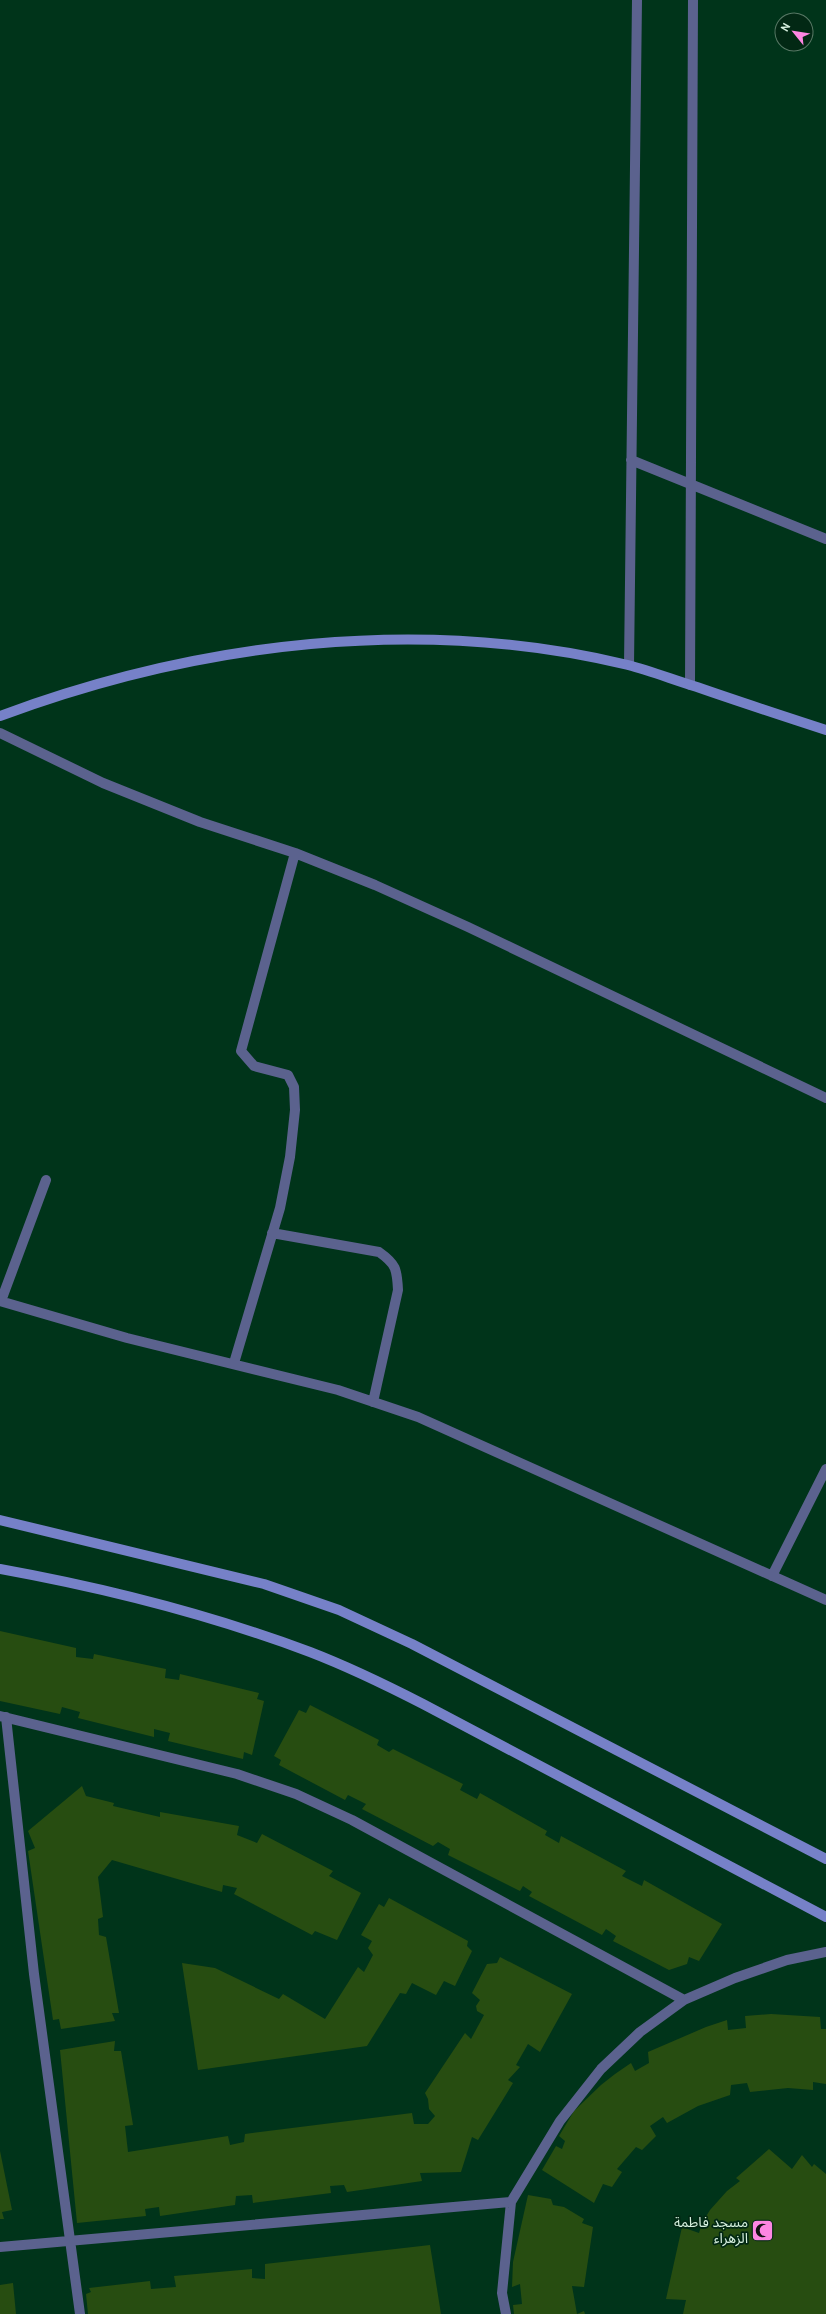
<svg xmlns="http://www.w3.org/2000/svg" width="826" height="2314" font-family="'PT Sans','Noto Sans Arabic',sans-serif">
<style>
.building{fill:#274d11}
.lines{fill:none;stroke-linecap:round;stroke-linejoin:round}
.street{stroke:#5b628e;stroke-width:10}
.secondary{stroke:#7681c8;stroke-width:10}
.labels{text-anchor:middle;stroke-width:3.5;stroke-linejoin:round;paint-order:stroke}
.poi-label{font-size:14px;fill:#d7f0df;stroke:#022814;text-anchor:end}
</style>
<rect width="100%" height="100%" fill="#00341a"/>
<path class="building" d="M0 1631 76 1648V1657L93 1659 94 1654 166 1669 165 1678 179 1680 180 1674 259 1693 257 1699 264 1701 252 1755 244 1752 243 1759 168 1741 170 1733 154 1729V1737L78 1718 80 1712 62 1707 60 1714 0 1701Z
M310 1705 379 1740 377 1745 389 1752 393 1749 463 1784 460 1790 477 1799 480 1793 547 1831 545 1835 559 1843 561 1836 626 1871 622 1876 642 1886 644 1880 722 1924 699 1961 689 1957 687 1964 669 1970 613 1941 616 1936 606 1929 602 1935 529 1896 532 1892 523 1886 520 1891 448 1855 450 1849 438 1842 433 1846 362 1809 366 1804 348 1795 345 1800 279 1765 281 1760 274 1756 299 1710 306 1713Z
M82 1786 86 1796 114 1803 113 1806 160 1817V1812L239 1826 237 1835 257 1843 262 1834 333 1871 329 1876 361 1893 337 1940 315 1931 312 1935 234 1894 237 1888 223 1885 222 1892 112 1860 98 1877 103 1917 98 1919 99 1935 106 1937 119 2013H112L115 2021 61 2029 59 2019 53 2020 28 1851 35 1848 28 1831Z
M389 1898 468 1941 467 1946 472 1951 455 1986 444 1981 436 1995 412 1983 406 1994 400 1993 367 2046 198 2070 182 1963 215 1968 279 1999 283 1994 325 2019 358 1967 364 1972 373 1955 368 1948 372 1941 361 1935 379 1904 384 1907Z
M500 1957 572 1994 540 2052 528 2044 516 2065 520 2067 508 2080 513 2083 478 2140 472 2137 461 2172 420 2173 422 2181 347 2192 344 2185 330 2186 331 2193 253 2203 252 2195 236 2196 235 2205 160 2216 159 2207 145 2209 146 2216 77 2223 60 2050 115 2041 114 2051H121L133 2125 125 2126 128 2152 228 2136 230 2145 244 2142 245 2134 412 2113 414 2124H428L435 2116 429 2109 428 2099 425 2093 465 2033 471 2039 484 2015 477 2011 476 2006 480 2000 472 1993 487 1964 497 1963Z
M771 2014 820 2017 821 2029H826V2084L813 2082V2090L788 2088 750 2092 747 2083 731 2085 730 2095 698 2106 667 2123 663 2117 650 2126 656 2136 642 2150 636 2147 617 2169 622 2172 612 2187 603 2184 594 2203 542 2170 556 2146 562 2149 565 2141 559 2136 574 2111 601 2085 615 2074 631 2063 635 2071 649 2063 648 2052 706 2027 727 2020 728 2030 746 2028 745 2016Z
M769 2149 792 2169 802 2155 812 2167 814 2164 826 2174V2314H683L686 2300 666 2299 682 2227 699 2233 702 2223 710 2210 727 2191 740 2181 736 2178Z
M0 2151 12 2210 2 2212 4 2219H0Z
M528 2195 551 2199 553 2205 564 2207 584 2219 582 2223 593 2227 584 2287 572 2286 577 2314 584 2311 585 2314H514L513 2305 522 2304 520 2284 512 2287 513 2262Z
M430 2245 441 2314H88L86 2294 91 2292 89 2288 150 2281 151 2289 176 2287 174 2276 252 2269V2278L265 2279V2264Z
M13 2283 16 2314H0V2285Z"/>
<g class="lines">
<path class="street" d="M631 460 826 539
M629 665 637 0
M690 685 693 0
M0 733 103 783 200 822 295 853 375 885 468 927 826 1098
M272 1233 379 1252C396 1264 397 1269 398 1290L373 1402
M0 1301 127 1338 338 1390 418 1417 826 1600
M1 1301 46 1180
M234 1363 280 1208 290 1157 295 1110 294 1087 288 1075 254 1066 241 1051 295 853
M772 1576 826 1469
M0 1716 237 1774 296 1794 352 1820 684 2000
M6 1717 34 1974 80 2314
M0 2247 511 2202
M506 2314 502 2293 511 2202 560 2121 601 2069 640 2032 684 2000 735 1978 787 1960 826 1952"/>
<path class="secondary" d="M0 716C199 642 420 615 628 665 651 671 674 680 697 687 740 702 783 716 826 730
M0 1520 264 1584 339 1610 412 1644 826 1859
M0 1569C105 1588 211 1615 310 1652 349 1667 386 1685 423 1704L826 1917"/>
</g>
<defs>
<symbol id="mosque-square" viewBox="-11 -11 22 22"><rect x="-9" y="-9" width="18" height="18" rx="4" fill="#fd86e2" stroke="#022814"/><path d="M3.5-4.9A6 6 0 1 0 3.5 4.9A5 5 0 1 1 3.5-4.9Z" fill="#111"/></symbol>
</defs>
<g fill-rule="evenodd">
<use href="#mosque-square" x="750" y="2218" width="25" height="25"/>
</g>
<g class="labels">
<g class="poi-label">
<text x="748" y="2227">مسجد فاطمة<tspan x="748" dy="16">الزهراء</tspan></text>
</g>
</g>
<g transform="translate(794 32) rotate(300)"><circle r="19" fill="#022814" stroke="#577865"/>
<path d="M0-3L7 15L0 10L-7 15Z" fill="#fd86e2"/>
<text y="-6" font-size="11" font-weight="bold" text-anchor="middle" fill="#d7f0df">N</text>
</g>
</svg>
